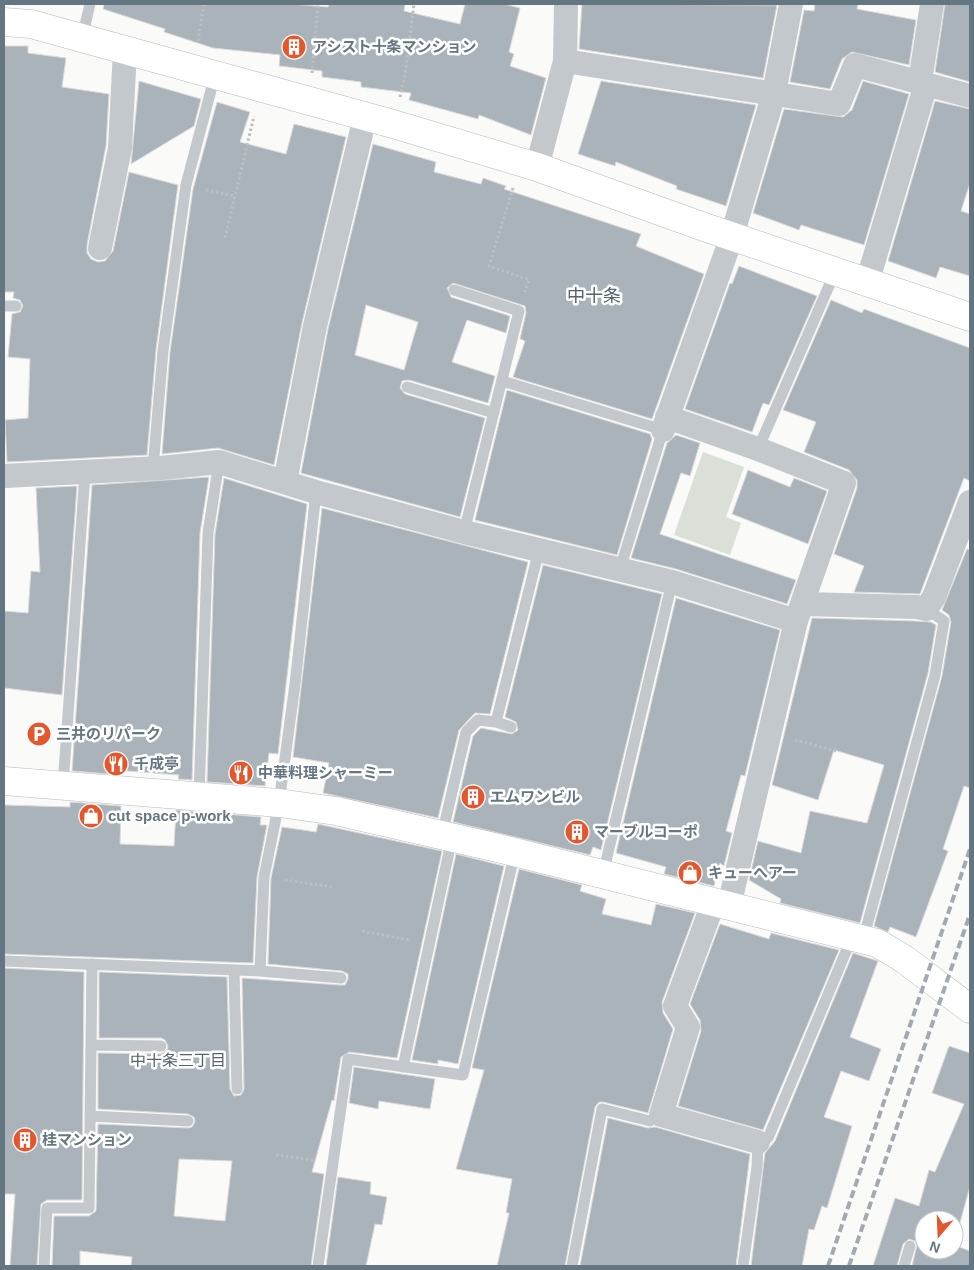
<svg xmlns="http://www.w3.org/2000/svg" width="974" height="1270" font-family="Helvetica,'Noto Sans JP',sans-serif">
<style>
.green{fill:#dadfd7}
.building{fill:#aab3b9;stroke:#dcdcda;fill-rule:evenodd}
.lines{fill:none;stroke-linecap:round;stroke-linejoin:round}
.secondary-casing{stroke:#b3babf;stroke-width:29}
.path{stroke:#bbbfc2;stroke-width:3;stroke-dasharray:2.5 2.5;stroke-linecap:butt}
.lane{stroke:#c3c8cc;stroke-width:11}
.street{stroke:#c3c8cc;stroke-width:24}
.secondary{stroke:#fff;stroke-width:28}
.rail{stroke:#a2aab0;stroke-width:4;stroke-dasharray:8 4;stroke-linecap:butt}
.labels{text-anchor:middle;stroke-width:5;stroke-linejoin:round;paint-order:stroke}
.poi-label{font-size:15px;font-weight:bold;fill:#657683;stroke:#fff;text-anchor:start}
.neighbourhood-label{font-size:16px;fill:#57646e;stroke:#fff}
.quarter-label{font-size:18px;fill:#57646e;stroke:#fff}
</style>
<rect width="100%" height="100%" fill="#fafaf8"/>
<path class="green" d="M703 452 744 467 726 517 741 523 730 555 674 535Z"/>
<path class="building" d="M104 4H292L328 7 329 4H405L404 11 460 24 465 4H504L520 8 509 52 514 54 510 66 546 78 531 135 479 115 478 119 409 100 411 93 361 87V82L322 77V71L279 66 280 55 213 48 164 32 165 29 103 9Z
M582 4 777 5 763 78 579 49Z
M815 4H858L857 9 916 20 909 65 852 52 842 59 830 89 790 82 804 10 814 11Z
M945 4H970V82L935 72Z
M4 46H28V53L66 58 62 87 109 94 106 146 87 245V253L91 259 98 262 105 261 113 251 129 172 178 185 156 350 147 455 7 462 5 420 28 418 30 359 8 357 12 314 20 312 23 306 20 300 13 298 14 292H4Z
M139 81 201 99 194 126 131 164Z
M601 81 756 105 726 206 676 189 677 186 616 162 615 166 578 154Z
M863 81 909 94 864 245 801 225 799 230 753 213 784 109 843 117 852 110Z
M935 101 970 109V183L961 211 970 214V276L940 267 936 278 888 261Z
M217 102 250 112 240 142 286 154 294 124 346 137 302 323 274 465 218 448 162 454 170 352 193 189Z
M373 144 436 162 434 172 481 184 483 178 506 186 504 189 641 234 636 246 704 274 652 419 513 377 525 341 520 339 526 313 525 306 453 283 447 288 451 297 510 316 506 333 467 320 452 362 495 376 488 403 409 380 402 381 400 388 405 394 485 418 460 517 301 473 328 329ZM366 305 418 322 404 370 355 355Z
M739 266 817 296 769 405 763 403 752 432 685 409 730 283 732 284Z
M831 300 862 313 864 309 970 348V481L964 478 920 594 854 592 864 566 834 554 857 488V480L849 470 804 452 816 422 783 410Z
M507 390 650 434 652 439 617 555 475 520Z
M676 435 700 443 690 476 681 473 660 534 796 580 787 604 676 569 631 558 667 443Z
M748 470 790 487 794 478 827 491 808 544 732 514Z
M209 477 200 533 192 780 178 779 179 775 128 771 122 772 121 775 72 771 92 485Z
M224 478 307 504 278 754 269 753 265 786 207 782 215 534Z
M77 486 62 695 4 688V611L28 613 31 571 40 572 36 488Z
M322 508 528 562 490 714 475 713 459 730 438 818 323 793 329 763 293 757Z
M967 549 970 550V788L964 786 943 849 948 851 916 937 890 927 888 932 874 926 942 676 951 622 949 615 942 610Z
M543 565 662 594 601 850 593 847 590 855 453 822 473 736 481 728 512 734 518 730 516 722 505 717Z
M676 598 780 630 745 776 741 775 726 831 732 833 724 866 720 863 714 886 664 874 666 867 616 853Z
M812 618 915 621 931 622 936 625 928 673 860 923 780 903 781 899 749 880 758 841 801 853 810 811 867 823 884 765 834 750 818 800 772 785Z
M70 802 121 806 120 844 174 846 176 810 261 817 260 825H267L257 877 253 963 4 954V805L70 807Z
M318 824 442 851 397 1058 349 1052 341 1057 334 1101 332 1100 312 1172 324 1174 311 1266H131L132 1257 80 1251V1266H52L54 1216H89L96 1211 98 1124 188 1128 192 1127 195 1122 194 1117 188 1114 98 1109V1053L161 1054 167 1050 168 1046 165 1040 161 1038H99V972L227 977 230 1089 234 1096 241 1095 244 1089 242 978 340 985H345L348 979V974L342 971 268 964 271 878 282 827 316 832ZM179 1159 232 1161 225 1221 174 1216Z
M456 854 504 866 458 1064 438 1060V1064L412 1060Z
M519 869 582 885 580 891 606 899 602 914 651 925 656 904 695 913 662 1002 663 1013 673 1029 648 1113 603 1102H599L595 1107 565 1266H497L509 1213H506L512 1179 456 1169 484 1070 472 1068Z
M720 924 769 939 771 933 839 950 763 1130 678 1106 701 1031 700 1020 690 1004Z
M853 953 878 961 850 1037 881 1049 869 1081 841 1071 824 1117 852 1126 827 1208 822 1206 814 1230 809 1229 802 1266H751L765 1153 775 1141Z
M4 968 84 972 82 1200H47L41 1204 37 1266H10L15 1194H4Z
M949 1046 970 1053V1186L954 1245V1220H924V1250H954V1245L970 1251V1266H912L917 1245 915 1241 909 1239 903 1244 897 1266H873L895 1198 919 1206 929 1170 935 1172 964 1104 932 1093Z
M354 1067 435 1079 430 1109 379 1101 378 1109 349 1103Z
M608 1118 648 1128 655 1127 750 1154 736 1266H580Z
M338 1177 371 1182 370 1194 387 1197 382 1225 375 1224 366 1266H326Z"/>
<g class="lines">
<defs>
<path id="secondary" d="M4 22 31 24 125 50 393 124 537 167 707 228 970 317
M4 781 279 803 336 811 498 848 877 943 904 959 970 1009"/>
</defs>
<use href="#secondary" class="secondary-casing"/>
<path class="path" d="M198 41 204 4
M312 73 318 4
M400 97 405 75 414 4
M513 188 489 266 529 280 525 292
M206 190 235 196
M225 238 254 116
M795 740 837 751
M285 880 333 887
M362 931 409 940
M276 1155 313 1160"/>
<path class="lane" d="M82 38 90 4
M454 290 519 311 464 532
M4 306H16
M502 381 663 430 620 569
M407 387 494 413
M758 449 835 272
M153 468 163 351 186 185 215 75
M496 722 511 727
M63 786 85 473
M199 796 208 533 219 462
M442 835 466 732 478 720 496 722 539 550
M603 874 672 582
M863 940 935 675 944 621 926 609
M4 961 260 971 341 978
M234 970 237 1089
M260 971 264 877 279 803 295 684 316 492
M91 1045 161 1046
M403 1067 452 838
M90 1116 188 1121
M44 1266 47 1208H89L92 964
M318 1266 348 1059 463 1075 515 852
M572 1266 602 1109 650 1121 661 1115
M743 1266 757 1167 758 1142 768 1138 852 937
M904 1266 910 1246"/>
<path class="street" d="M565 61 839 104 855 65 970 96
M537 167 565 61 566 4
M100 248 120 148 125 50
M867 283 923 94 921 75 932 4
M667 417 758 449 844 483 796 621 729 906
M663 430 732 236 774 93 791 4
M4 476 161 468 219 462 316 492 464 532 672 582 796 621
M285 482 315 326 365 117
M804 604 917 607 926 609 934 597 970 502
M714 901 675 1006 688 1027 661 1115 758 1142"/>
<use href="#secondary" class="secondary"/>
<path class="rail" d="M828 1266 970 849
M849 1266 970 914"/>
</g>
<defs>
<symbol id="building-disc" viewBox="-11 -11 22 22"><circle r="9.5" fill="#e4572e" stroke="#fff"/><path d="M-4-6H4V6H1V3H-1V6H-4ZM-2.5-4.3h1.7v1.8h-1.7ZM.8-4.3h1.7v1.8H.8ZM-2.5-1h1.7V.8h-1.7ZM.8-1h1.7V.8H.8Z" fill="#fff"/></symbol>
<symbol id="parking-disc" viewBox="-11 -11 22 22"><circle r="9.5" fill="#e4572e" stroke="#fff"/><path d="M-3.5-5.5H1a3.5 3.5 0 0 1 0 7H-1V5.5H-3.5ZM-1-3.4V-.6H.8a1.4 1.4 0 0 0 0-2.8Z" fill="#fff"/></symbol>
<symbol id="restaurant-disc" viewBox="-11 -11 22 22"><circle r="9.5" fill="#e4572e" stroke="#fff"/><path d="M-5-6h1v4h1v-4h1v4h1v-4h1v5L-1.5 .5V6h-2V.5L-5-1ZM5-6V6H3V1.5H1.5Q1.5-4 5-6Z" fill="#fff"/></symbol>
<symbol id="shop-disc" viewBox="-11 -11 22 22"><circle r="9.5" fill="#e4572e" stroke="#fff"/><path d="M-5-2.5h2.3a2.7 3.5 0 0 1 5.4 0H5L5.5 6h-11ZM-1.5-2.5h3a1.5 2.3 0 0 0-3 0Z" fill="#fff"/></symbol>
</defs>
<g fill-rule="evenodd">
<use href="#building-disc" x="280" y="33" width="28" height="28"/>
<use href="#parking-disc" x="25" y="720" width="28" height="28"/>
<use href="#restaurant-disc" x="102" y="750" width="28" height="28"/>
<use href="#restaurant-disc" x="227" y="759" width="28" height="28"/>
<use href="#building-disc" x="459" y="783" width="28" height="28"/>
<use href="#shop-disc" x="77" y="802" width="28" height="28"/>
<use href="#building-disc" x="563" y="818" width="28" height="28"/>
<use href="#shop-disc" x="676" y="859" width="28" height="28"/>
<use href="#building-disc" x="11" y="1126" width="28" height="28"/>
</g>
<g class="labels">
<g class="poi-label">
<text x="312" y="52">アシスト十条マンション</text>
<text x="56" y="739">三井のリパーク</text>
<text x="134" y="769">千成亭</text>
<text x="258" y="778">中華料理シャーミー</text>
<text x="490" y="802">エムワンビル</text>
<text x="108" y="821">cut space p-work</text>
<text x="594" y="837">マーブルコーポ</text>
<text x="708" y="878">キューへアー</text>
<text x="42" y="1145">桂マンション</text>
</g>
<g class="neighbourhood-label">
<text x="178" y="1066">中十条三丁目</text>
</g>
<g class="quarter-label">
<text x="594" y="302">中十条</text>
</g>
</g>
<rect width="974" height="1270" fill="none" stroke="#657683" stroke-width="10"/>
<g transform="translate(939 1235) rotate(199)"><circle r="24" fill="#ffffff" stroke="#c1c8cd"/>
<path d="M0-4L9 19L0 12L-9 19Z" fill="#e4572e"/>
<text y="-8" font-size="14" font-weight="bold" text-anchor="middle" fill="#657683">N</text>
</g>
</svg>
